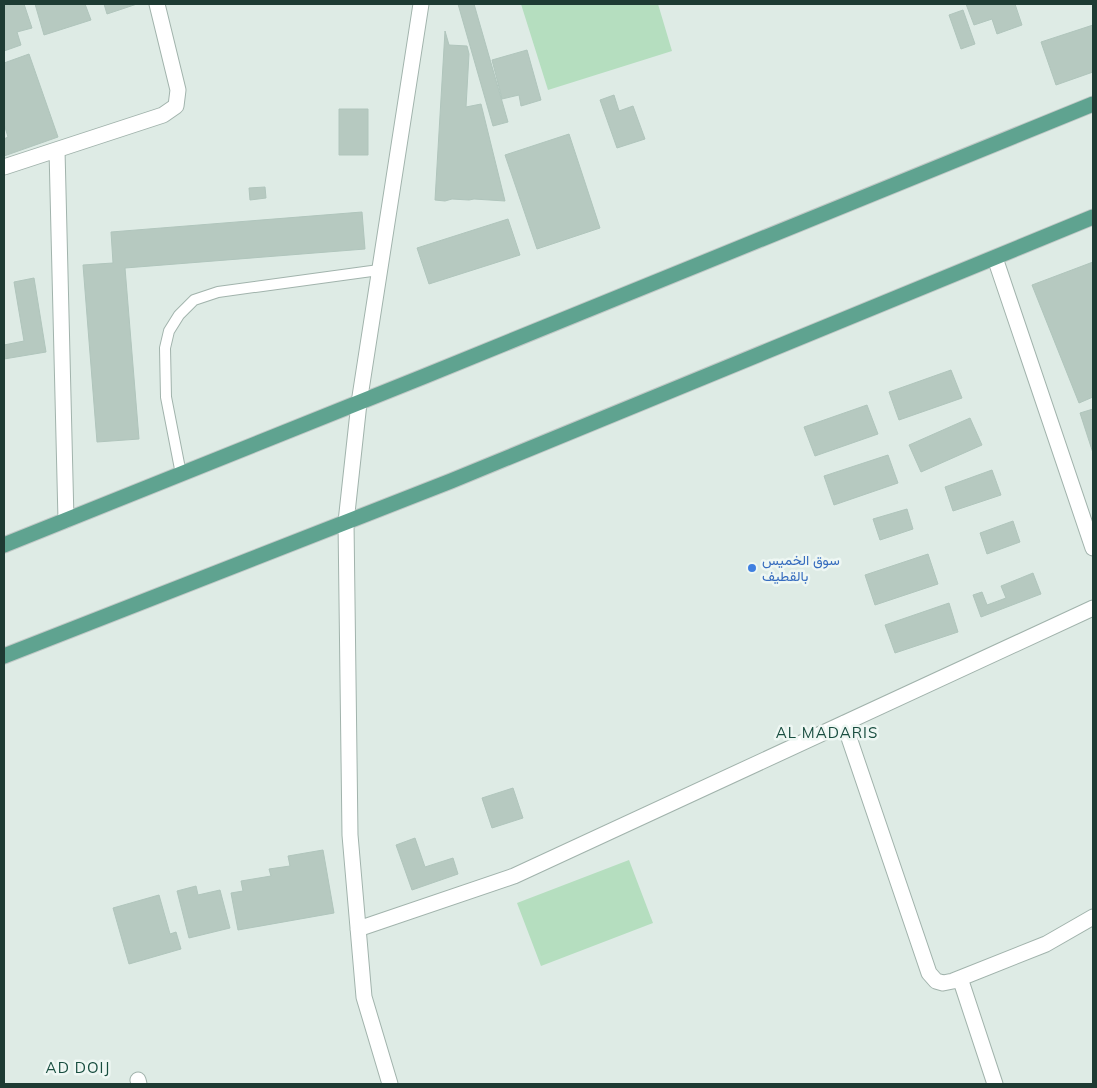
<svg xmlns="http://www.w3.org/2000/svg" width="1097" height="1088" font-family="Mulish,Vazirmatn,sans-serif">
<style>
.green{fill:#b5debf}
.building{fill:#b6c9c0;stroke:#b0c5bc}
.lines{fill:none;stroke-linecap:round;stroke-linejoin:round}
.lane-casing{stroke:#a1b3ac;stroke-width:12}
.street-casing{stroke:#a1b3ac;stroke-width:17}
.primary-casing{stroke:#c0c8c6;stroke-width:17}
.lane{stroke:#fff;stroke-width:10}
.street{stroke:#fff;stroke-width:15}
.primary{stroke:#5fa390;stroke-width:15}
.shop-dot{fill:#3f7fe0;stroke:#eef7f3;stroke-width:2}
.labels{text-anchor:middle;stroke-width:5;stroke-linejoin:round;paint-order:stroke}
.shop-label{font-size:14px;fill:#366cbe;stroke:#eef7f3;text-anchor:start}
.neighbourhood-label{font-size:15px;letter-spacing:1px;fill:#194e40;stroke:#eef7f3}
</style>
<rect width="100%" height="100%" fill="#deebe5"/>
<path class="green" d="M521 4H658L672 51 548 90Z
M629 860 653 923 541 966 517 903Z"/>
<path class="building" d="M4 4H8L9 5 14 4H24L32 28 17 32 21 45 4 51Z
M35 4H85L91 20 44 35Z
M104 4H137L107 14Z
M458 4H474L508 122 493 126Z
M966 4H1015L1022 25 997 34 992 19 974 25Z
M963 10 975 44 961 49 949 15Z
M1093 25V72L1056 85 1041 42Z
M445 31 449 45 467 46 469 54 466 107 481 104 505 201 474 199 469 200 452 199 445 201 435 200Z
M527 50 541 100 521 106 519 95 502 99 492 60Z
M29 54 58 137 4 156V139L8 137 4 124V63Z
M614 95 619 111 633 106 645 139 617 148 600 100Z
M339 109H368V155H339Z
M569 134 600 228 537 249 505 155Z
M265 187 266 198 250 200 249 188Z
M362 212 365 249 125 268 139 439 97 442 83 265 113 263 111 232Z
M508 219 520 255 429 284 417 248Z
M1093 262V397L1079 403 1032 285Z
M34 278 46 352 4 359V345L24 341 14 282Z
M951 370 962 398 899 420 889 392Z
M867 405 878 434 815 456 804 427Z
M1093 409V453L1080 413Z
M970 418 982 445 921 472 909 445Z
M888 455 898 483 834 505 824 476Z
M992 470 1001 495 953 511 945 487Z
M907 509 913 529 880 540 873 519Z
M1013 521 1020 542 987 554 980 533Z
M928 554 938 584 875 605 865 575Z
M1033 573 1041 594 981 617 973 595 982 592 987 605 1006 598 1001 586Z
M949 603 958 632 895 653 885 625Z
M513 788 523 818 492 828 482 798Z
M415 838 425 867 453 858 458 874 412 890 396 845Z
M323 850 334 913 238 930 231 893 243 891 241 881 271 876 269 869 290 866 288 856Z
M196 886 198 895 220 890 230 928 189 938 177 891Z
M159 895 170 934 176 932 181 949 129 964 113 908Z"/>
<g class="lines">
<defs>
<path id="lane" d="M181 474 166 397 165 348 169 331 179 315 194 300 218 292 379 270"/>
<path id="street" d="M57 150 66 520
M4 167 163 115 176 106 178 90 157 4
M995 258 1093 548
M844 723 929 973 936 981 943 983 953 981 1046 944 1093 917
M358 929 514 876 1093 608
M960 978 995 1084
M138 1080 139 1084
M390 1084 364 997 350 835 346 522 359 403 421 4"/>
<path id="primary" d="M4 545 425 376 1093 104
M4 656 451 481 1093 217"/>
</defs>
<use href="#lane" class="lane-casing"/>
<use href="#street" class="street-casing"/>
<use href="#primary" class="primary-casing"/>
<use href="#lane" class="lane"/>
<use href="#street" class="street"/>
<use href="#primary" class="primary"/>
</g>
<circle class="shop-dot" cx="752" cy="568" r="5"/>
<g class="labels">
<g class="shop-label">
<text x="762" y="565">سوق الخميس<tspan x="762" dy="16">بالقطيف</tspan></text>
</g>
<g class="neighbourhood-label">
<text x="827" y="738">AL MADARIS</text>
<text x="78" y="1073">AD DOIJ</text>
</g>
</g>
<rect width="1097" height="1088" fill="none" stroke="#1e3b33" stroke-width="10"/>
</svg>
